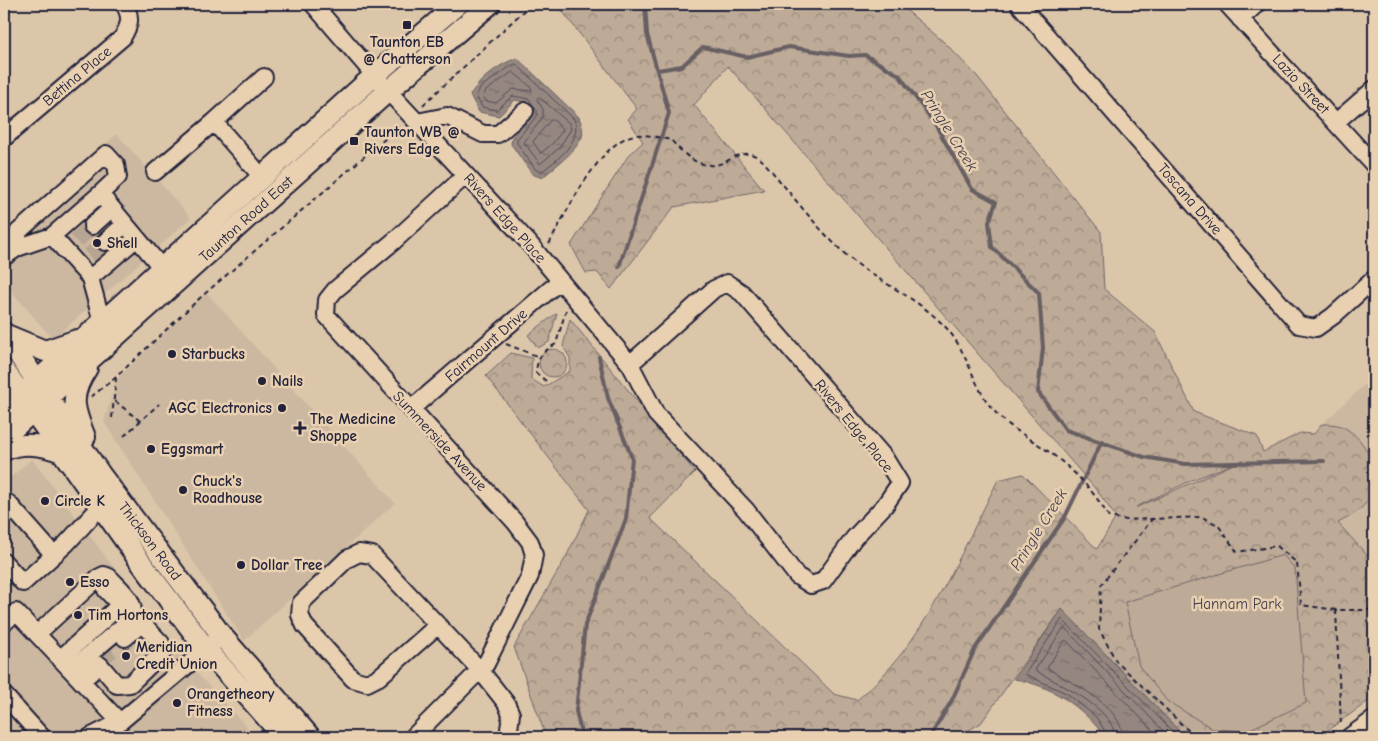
<svg xmlns="http://www.w3.org/2000/svg" width="1378" height="741" font-family="'Comic Neue',sans-serif">
<style>
.built{fill:#ccb8a0}
.forest{fill:url(#forest-crowns);stroke:#706669;fill-rule:evenodd}
.pitch{fill:#bdaa97;stroke:#706669}
.water{fill:url(#water-ripples);stroke:#675f64}
.lines{fill:none;stroke-linecap:round;stroke-linejoin:round}
.shore{stroke:#504a57;stroke-width:1}
.stream{stroke:#675f64;stroke-width:4}
.minor-tunnel{stroke:#b7a594;stroke-width:16;stroke-dasharray:16 8;stroke-linecap:butt}
.minor-casing{stroke:#22223b;stroke-width:20}
.major-casing{stroke:#22223b;stroke-width:24}
.path{stroke:#22223b;stroke-width:2;stroke-dasharray:5 4;stroke-linecap:butt}
.minor{stroke:#e8d0b1;stroke-width:16}
.major{stroke:#e8d0b1;stroke-width:20}
.poi-dot{fill:#22223b;stroke:#e8d0b1;stroke-width:2}
.labels{text-anchor:middle;stroke-width:5;stroke-linejoin:round;paint-order:stroke}
.poi-label{font-size:15px;font-weight:bold;fill:#22223b;stroke:#e8d0b1;text-anchor:start}
.street-label{font-size:15px;fill:#22223b;stroke:#e8d0b1}
.park-label{font-size:15px;fill:#413d4d;stroke:#e8d0b1}
.water-label{font-size:16px;font-style:italic;fill:#444050;stroke:#e8d0b1}
</style>
<defs>
<pattern id="forest-crowns" width="20" height="18" patternUnits="userSpaceOnUse" patternTransform="scale(1.25)"><rect width="20" height="18" fill="#bdaa97"/><path d="M2 6a3 3 0 1 1 6 0M12 15a3 3 0 1 1 6 0" fill="none" stroke="#998a7c"/></pattern>
<pattern id="water-ripples" width="26" height="14" patternUnits="userSpaceOnUse" patternTransform="scale(1.25)"><rect width="26" height="14" fill="#958780"/><path d="M2 4q2-2 4 0t4 0M15 11q2-2 4 0t4 0" fill="none" stroke="#796e6a"/></pattern>
</defs>
<rect width="100%" height="100%" fill="#dcc6aa"/>
<filter id="ink" filterUnits="userSpaceOnUse"><feTurbulence type="fractalNoise" baseFrequency=".02" numOctaves="2"/><feDisplacementMap in="SourceGraphic" scale="10" xChannelSelector="R" yChannelSelector="G"/><feConvolveMatrix kernelMatrix="1 2 1 2 8 2 1 2 1" color-interpolation-filters="sRGB"/></filter>
<g filter="url(#ink)">
<path class="built" d="M117 134 191 218 53 339 4 283V233Z
M206 292 395 503 244 641 104 422 117 379Z
M1374 376V466L1370 451 1322 424Z
M32 459 175 649 256 737H4V483Z
M1374 487V563L1337 523 1353 515 1363 505Z"/>
<path class="forest" d="M557 4H899L945 43 977 76 1101 232 1104 289 1155 332 1194 412 1257 436 1263 452 1300 433 1314 434 1322 424C1328 424 1336 424 1341 426 1364 436 1378 465 1374 490 1368 506 1352 516 1338 523L1374 563V697L1319 737H1185L1062 609 981 723 957 737H546L514 647 566 557 589 510 486 376 511 353 532 358 531 379 544 387 570 371V358L563 346 570 319 695 472 650 518 834 694 857 700C925 644 959 556 998 480L1023 474 1097 549 1116 517 1098 492 728 66 694 105 764 190 674 207 611 289 597 272 586 273 571 245 628 156 643 142 628 119 637 109ZM1243 460 1137 507H1136L1192 480Z
M557 313 549 342 538 348 528 335Z
M539 363a14 14 0 1 1 28 0a14 14 0 1 1-28 0Z"/>
<path class="pitch" d="M1283 555 1295 569 1306 703 1246 731 1213 729 1167 701 1139 666 1125 602Z"/>
<path class="water" d="M517 58 579 117C581 123 584 130 582 137 575 153 555 166 542 178L532 174 511 144 512 137 533 114 524 102 515 100 499 116 479 112 470 95C480 79 499 64 517 58Z
M1062 609 1184 736V737H1105C1083 707 1051 685 1014 679Z"/>
<g class="lines">
<path class="shore" d="M516 64 574 119C583 141 557 160 541 172L535 169 517 143V139L537 116V111L529 99 513 96 496 110 482 107 476 96 481 87 511 66Z
M513 72 531 87 532 91 513 89 496 103 486 101 483 96 486 91Z
M539 97 569 123 571 129 559 148 540 164 524 142 543 117V109L537 100Z
M551 120H554L563 130 553 143 541 153 533 142Z
M1109 737 1096 717 1068 694 1025 674 1062 619 1178 737
M1115 737C1114 707 1057 684 1035 670L1063 629H1066L1169 737
M1123 737C1122 705 1070 682 1047 668L1064 641H1067L1159 737"/>
<path class="stream" d="M658 70 682 66 703 47 747 57 789 47 849 56 865 55 899 75 935 124 972 189 996 202 989 222 992 247 1039 293 1043 348 1038 392 1066 430 1144 457 1185 464 1324 461
M619 267 669 113 647 34 645 4
M582 737 576 711 585 625 626 519 632 458 608 398 599 357
M930 737 952 700 975 649 1065 517 1102 441"/>
<path class="minor-tunnel" d="M76 241 92 226
M89 256 105 242
M103 657 112 650"/>
<defs>
<path id="minor" d="M313 4 388 91 528 242 630 364 656 414 746 510 797 576 811 585 823 581 854 538 885 505 900 483 884 457 742 293 727 283 714 289 630 364
M1019 4 1299 325 1316 328 1333 316 1374 279
M1227 4 1374 165
M1240 19 1257 4
M214 122 264 77
M417 122 447 116 483 134H498L525 111
M1336 122 1374 89
M4 138 122 38C130 25 132 17 124 4
M155 172 214 122 262 177
M92 226 112 208
M52 236 90 278 137 238
M105 242 125 224
M17 248 18 232 106 154 116 165 118 177 100 194
M4 257 17 248 52 236 100 194 162 268
M90 278 102 322
M411 409 560 281
M4 507 8 503 54 555
M4 562 23 583 66 544 101 506
M4 623 16 612 120 722
M438 625 379 677 367 683 353 679 305 626 300 615 301 603 347 559 359 553 372 555 480 670 506 703 511 714 508 737
M37 634 98 578 104 575 109 577C120 589 140 603 130 620L71 670
M60 659 120 605 106 590
M81 681 100 665 117 685 130 684 163 652 161 643 144 625 139 626 125 638
M4 695 42 737
M90 737 120 722 222 636
M413 737 486 664 530 576 534 555 530 542 515 522 326 315 327 300 335 290 394 241 466 175
M1349 737 1374 719"/>
<path id="major" d="M4 333 100 474 222 636 310 737
M4 334 45 351 77 340
M4 370 139 560 206 649 284 737
M4 411 375 75 458 4
M4 437 388 91 490 4
M85 437C73 408 69 395 87 368
M4 450C23 441 45 445 64 453"/>
</defs>
<use href="#minor" class="minor-casing"/>
<use href="#major" class="major-casing"/>
<path class="path" d="M423 105 531 4
M549 244C564 217 601 138 636 135 647 134 660 138 671 140 686 157 703 173 727 161 734 157 741 153 749 154 754 154 759 158 763 161 789 191 814 225 843 252 876 283 919 296 949 331 969 355 974 390 996 413 1010 428 1028 437 1045 449 1072 468 1092 488 1109 517L1127 520 1202 517 1218 525 1237 552 1277 546 1297 563 1301 605 1336 610H1374
M506 344 539 357
M546 381 536 373C537 357 542 352 556 344L566 310
M91 397 116 377 201 297 401 125
M115 401 140 421
M112 418 116 378
M124 436 159 404
M1153 518 1101 585 1099 629 1116 661 1195 737
M1336 610 1341 725"/>
<use href="#minor" class="minor"/>
<use href="#major" class="major"/>
</g>
</g>
<g class="poi-dot">
<rect x="402" y="20" width="10" height="10" rx="2.5"/>
<rect x="349" y="136" width="10" height="10" rx="2.5"/>
<circle cx="97" cy="243" r="5"/>
<circle cx="172" cy="354" r="5"/>
<circle cx="262" cy="381" r="5"/>
<circle cx="282" cy="408" r="5"/>
<path d="M297.5 420.5h5v5h5v5h-5v5h-5v-5h-5v-5h5z"/>
<circle cx="151" cy="449" r="5"/>
<circle cx="183" cy="490" r="5"/>
<circle cx="45" cy="501" r="5"/>
<circle cx="241" cy="565" r="5"/>
<circle cx="70" cy="582" r="5"/>
<circle cx="78" cy="615" r="5"/>
<circle cx="126" cy="656" r="5"/>
<circle cx="177" cy="703" r="5"/>
</g>
<g class="labels">
<g class="poi-label">
<text x="407" y="47" text-anchor="middle">Taunton EB<tspan x="407" dy="17">@ Chatterson</tspan></text>
<text x="364" y="137">Taunton WB @<tspan x="364" dy="17">Rivers Edge</tspan></text>
<text x="107" y="248">Shell</text>
<text x="182" y="359">Starbucks</text>
<text x="272" y="386">Nails</text>
<text x="272" y="413" text-anchor="end">AGC Electronics</text>
<text x="310" y="424">The Medicine<tspan x="310" dy="17">Shoppe</tspan></text>
<text x="161" y="454">Eggsmart</text>
<text x="193" y="486">Chuck's<tspan x="193" dy="17">Roadhouse</tspan></text>
<text x="55" y="506">Circle K</text>
<text x="251" y="570">Dollar Tree</text>
<text x="80" y="587">Esso</text>
<text x="88" y="620">Tim Hortons</text>
<text x="136" y="652">Meridian<tspan x="136" dy="17">Credit Union</tspan></text>
<text x="187" y="699">Orangetheory<tspan x="187" dy="17">Fitness</tspan></text>
</g>
<g class="street-label">
<text transform="translate(77 76) rotate(-40)" y="5">Bettina Place</text>
<text transform="translate(1301 84) rotate(47)" y="5">Lazio Street</text>
<text transform="translate(1190 199) rotate(49)" y="5">Toscana Drive</text>
<text transform="translate(505 218) rotate(48)" y="5">Rivers Edge Place</text>
<text transform="translate(246 219) rotate(-42)" y="5">Taunton Road East</text>
<text transform="translate(486 345) rotate(-41)" y="5">Fairmount Drive</text>
<text transform="translate(854 426) rotate(51)" y="5">Rivers Edge Place</text>
<text transform="translate(440 441) rotate(47)" y="5">Summerside Avenue</text>
<text transform="translate(150 541) rotate(53)" y="5">Thickson Road</text>
</g>
<g class="park-label">
<text x="1237" y="609">Hannam Park</text>
</g>
<g class="water-label">
<text transform="translate(950 130) rotate(58)" y="6">Pringle Creek</text>
<text transform="translate(1038 529) rotate(-58)" y="6">Pringle Creek</text>
</g>
</g>
<rect width="1378" height="741" fill="none" stroke="#e8d0b1" stroke-width="20"/>
<rect x="10" y="10" width="1358" height="721" fill="none" stroke="#22223b" stroke-width="2" filter="url(#ink)"/>
</svg>
